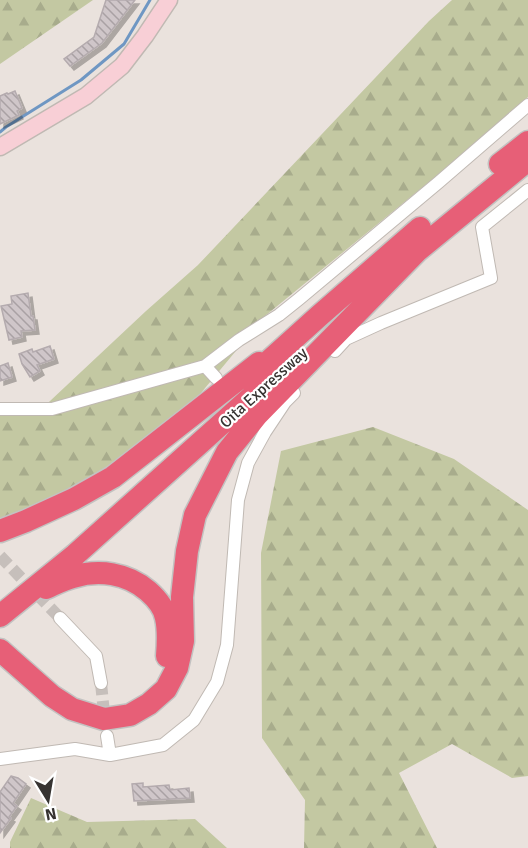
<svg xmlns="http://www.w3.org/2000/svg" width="528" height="848" font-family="Signika,sans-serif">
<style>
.forest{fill:url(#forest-firs)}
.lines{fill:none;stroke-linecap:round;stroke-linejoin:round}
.stream{stroke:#6f97c3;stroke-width:3}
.building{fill:url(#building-back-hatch);stroke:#b4abae;stroke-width:1.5;filter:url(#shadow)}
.street-tunnel{stroke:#c6bfbb;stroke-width:12;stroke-dasharray:12 6;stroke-linecap:butt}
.street-casing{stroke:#c0b9b3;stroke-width:14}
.secondary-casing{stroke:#c0b9b3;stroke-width:19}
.highway-casing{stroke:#c3c2c1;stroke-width:25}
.street{stroke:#fff;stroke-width:12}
.secondary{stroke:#f8cfd6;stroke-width:16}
.highway{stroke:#e75f77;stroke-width:22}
.labels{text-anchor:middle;stroke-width:4.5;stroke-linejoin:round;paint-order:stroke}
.street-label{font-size:16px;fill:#363331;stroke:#fff}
</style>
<defs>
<pattern id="forest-firs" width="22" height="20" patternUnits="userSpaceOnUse" patternTransform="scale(1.5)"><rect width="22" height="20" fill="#c3c8a2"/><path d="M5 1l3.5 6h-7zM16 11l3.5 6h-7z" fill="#a8ac8c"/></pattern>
<pattern id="building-back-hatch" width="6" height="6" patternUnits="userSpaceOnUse" patternTransform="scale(1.5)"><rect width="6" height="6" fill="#cfc6c9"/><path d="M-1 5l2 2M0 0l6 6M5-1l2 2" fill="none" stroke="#a9a1a4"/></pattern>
<filter id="shadow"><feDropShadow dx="4" dy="4" stdDeviation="0" flood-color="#0004"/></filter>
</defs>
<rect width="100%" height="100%" fill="#eae2dd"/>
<path class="forest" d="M0 0H93L0 64Z
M452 0H528V97L456 160 265 316 181 417 118 465 0 524V416H34L146 311 198 265 429 21Z
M373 427 454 459 528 510V776L512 778 452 744 399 773 437 848H304L305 800 262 738 261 553 281 451Z
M31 798 87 822 195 819 227 848H10V842Z"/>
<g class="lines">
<path class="stream" d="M0 132 6 127 81 80 124 44 150 0"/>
</g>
<path class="building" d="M106 0H135L102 43 70 66 64 59 94 37Z
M15 91 22 108 17 111 19 115 0 124V96L7 93 8 94Z
M28 293 31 316H33L35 330 21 331 22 337 9 340 1 306 12 304 11 296Z
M50 346 54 359 37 365 40 371 30 377 22 364 19 354 32 349 33 352Z
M8 363 12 377 0 381V366Z
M11 776 18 778 26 784 13 803 17 806 9 817 11 818 0 833V792Z
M143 783V787L169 785 170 790 189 788 190 798 134 801 132 784Z"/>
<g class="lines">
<path class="street-tunnel" d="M0 556 60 618
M101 683 105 723"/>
<defs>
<path id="street" d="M335 351 346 339 381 323 491 278 482 227 528 190
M205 366 216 378
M0 409H52L205 366 239 340 279 315 299 299 439 182 528 105
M60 618 96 656 101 683
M107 736 110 755
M0 759 75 749 110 755 163 745 194 720 217 682 227 645 238 500 248 463 265 432 285 402 294 393"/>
<path id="secondary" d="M0 147 86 96 122 66 145 36 169 0"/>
<path id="highway" d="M500 164 528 142
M411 256 528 160
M249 379 319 316 420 228
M0 531 26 521 74 499 113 477 259 363
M46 588C55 584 64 579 73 577 99 569 127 573 148 591 156 598 164 607 166 618 169 631 168 643 167 656
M0 616 75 555 278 373
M0 650 52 696 72 709 104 719 130 715 149 704 166 689 177 668 183 641 182 597 187 551 195 515 227 452 257 415 422 246"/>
</defs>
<use href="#street" class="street-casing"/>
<use href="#secondary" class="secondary-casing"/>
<use href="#highway" class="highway-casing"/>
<use href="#street" class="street"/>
<use href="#secondary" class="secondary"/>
<use href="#highway" class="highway"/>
</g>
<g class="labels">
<g class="street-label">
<text transform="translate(263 387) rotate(-42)" y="6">Oita Expressway</text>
</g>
</g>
<g transform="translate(48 800) rotate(169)" stroke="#ffffff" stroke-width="4.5" paint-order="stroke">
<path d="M0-4.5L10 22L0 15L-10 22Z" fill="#363331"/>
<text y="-9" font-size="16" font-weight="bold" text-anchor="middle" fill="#363331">N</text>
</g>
</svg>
